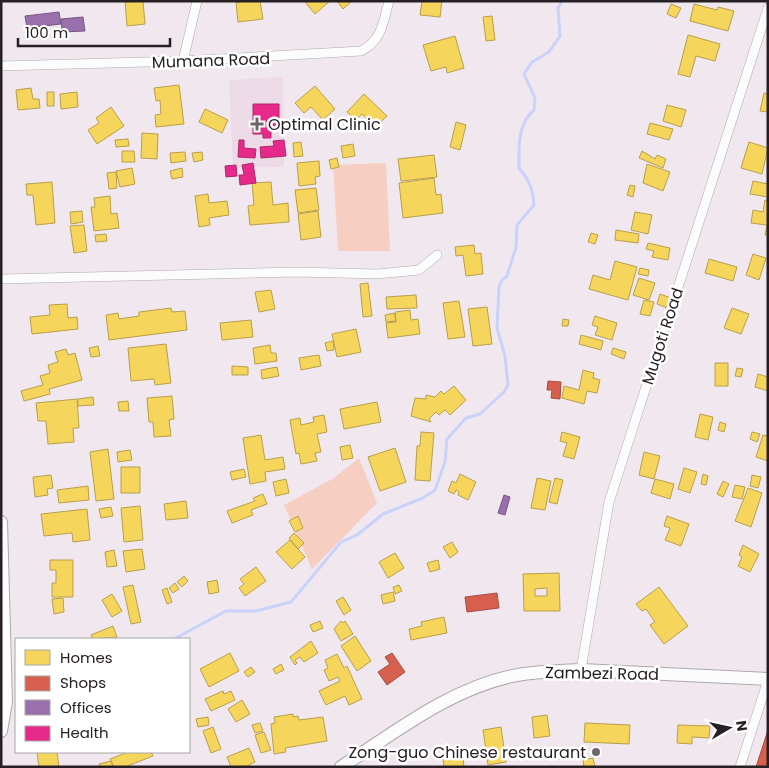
<svg xmlns="http://www.w3.org/2000/svg" width="769" height="768" font-family="Poppins,sans-serif">
<style>
.built{fill:#ecdbe7}
.green{fill:#f6cec2}
.homes{fill:#f6d55c;stroke:#b89f4b;fill-rule:evenodd}
.shops{fill:#d6604d;stroke:#a14d41}
.offices{fill:#9970ab;stroke:#765882}
.health{fill:#e7298a;stroke:#ad266b}
.lines{fill:none;stroke-linecap:round;stroke-linejoin:round}
.stream{stroke:#c9d2fa;stroke-width:3}
.minor-casing{stroke:#aea8ac;stroke-width:10}
.secondary-casing{stroke:#aea8ac;stroke-width:14}
.minor{stroke:#fdfcfd;stroke-width:9}
.secondary{stroke:#fdfcfd;stroke-width:12}
.poi-dot{fill:#6d666b;stroke:#fff;stroke-width:2}
.labels{text-anchor:middle;stroke-width:5;stroke-linejoin:round;paint-order:stroke}
.street-label{font-size:16px;fill:#262024;stroke:#fff}
.poi-label{font-size:16px;fill:#262024;stroke:#fff;text-anchor:start}
</style>
<rect width="100%" height="100%" fill="#f1e8ef"/>
<path class="built" d="M283 77 284 167 233 168 229 80Z"/>
<path class="green" d="M386 163 390 251H338L333 165Z
M359 458 377 503 312 569 284 505 334 478Z"/>
<path class="homes" d="M125 1H143L145 24 127 26Z
M244 1H260L263 19 238 22 236 3Z
M304 1H330L315 14Z
M337 1H350L351 2 343 9Z
M422 1H442L440 17 420 15Z
M671 4 681 8 676 18 667 14Z
M694 4 717 10 718 7 734 11 728 31 690 21Z
M492 16 495 40 486 41 483 17Z
M688 35 720 44 715 61 696 56 690 77 678 74Z
M455 36 464 68 447 73 446 67 431 71 423 45Z
M179 85 184 124 156 127 155 115 161 114 160 100 156 101 154 88Z
M315 86 335 109 323 120 311 107 304 113 295 103Z
M31 88 33 99H39L40 108 18 110 16 90Z
M47 92H54V106H47Z
M77 92 78 107 61 109 60 94Z
M764 93 768 94V112L760 111Z
M364 94 387 116 375 128 362 114 356 120 347 112Z
M667 105 686 110 681 127 663 121Z
M111 107 124 126 97 144 88 130 99 123 96 118Z
M205 109 228 120 222 133 199 122Z
M456 122 466 125 460 150 450 147Z
M650 123 673 129 669 140 647 134Z
M142 133 158 134 157 159 141 158Z
M128 139 129 146 116 147 115 140Z
M301 142 303 156 294 157 293 143Z
M749 142 768 148 762 174 741 168Z
M353 144 355 156 343 158 341 146Z
M122 151H134L135 162H122Z
M642 151 655 159 657 155 666 159 663 168 639 158Z
M185 152 186 161 171 163 170 153Z
M202 152 203 160 194 162 192 153Z
M434 155 437 177 401 181 398 159Z
M337 158 339 167 331 169 329 160Z
M319 161 320 176 315 177 316 184 299 186 297 163Z
M647 164 670 172 663 191 643 183Z
M132 168 135 184 120 187 116 171Z
M182 168 183 177 172 179 170 171Z
M116 172 117 188 109 189 107 173Z
M434 178 436 195 441 194 443 213 403 218 399 183Z
M753 181 768 184V197L750 194Z
M52 182 55 223 36 225 33 195H27L26 184Z
M271 182 273 205 288 203 289 222 250 225 248 206 254 205 252 183Z
M630 185 635 186 633 197 627 195Z
M316 188 319 210 298 213 295 190Z
M208 194 209 203 227 201 229 215 209 218 210 225 199 227 195 196Z
M110 196 111 214 117 213 119 228 94 231 91 207H95L94 198Z
M765 200 768 201V235H765L767 225 751 223 753 210 763 212Z
M82 211 83 222 71 224 70 212Z
M318 211 321 237 301 240 298 214Z
M635 212 652 215 648 234 631 230Z
M84 225 87 251 74 253 70 226Z
M616 230 639 234 638 243 615 240Z
M591 233 598 235 595 244 588 242Z
M106 234 107 241 96 242 95 235Z
M648 243 670 248 668 260 652 257 654 251 646 249Z
M474 245 475 254 481 253 483 274 466 276 463 255 456 256 455 247Z
M753 254 766 258 759 280 746 275Z
M709 259 737 267 733 281 705 273Z
M615 261 637 267 628 300 589 289 593 275 610 280Z
M640 268 649 270 648 276 638 274Z
M639 278 655 283 649 300 633 295Z
M368 283 372 316 363 317 360 284Z
M271 290 275 309 259 312 255 292Z
M660 294 671 298 667 308 657 304Z
M416 295 417 308 387 309 386 297Z
M644 300 654 302 650 316 640 314Z
M459 301 465 337 448 339 443 303Z
M67 304 68 318 77 317 78 329 32 334 30 317 50 315 49 305Z
M487 307 492 344 473 346 468 309Z
M171 308 172 312 185 311 187 330 109 340 106 315 118 313 119 319 139 316V312Z
M732 308 749 314 741 334 724 328Z
M410 310 411 320 418 319 420 334 388 338 386 323 396 322 395 312Z
M394 313 396 321 386 322 385 315Z
M595 316 617 323 612 340 595 335 598 327 592 325Z
M563 319 569 320 568 326H562Z
M251 320 253 337 222 340 220 323Z
M356 329 361 352 337 357 332 334Z
M581 335 603 341 601 350 579 344Z
M333 341 334 350 327 351 325 343Z
M166 344 171 383 155 385 154 379 131 381 128 348Z
M270 345 271 353H276L277 361 255 364 253 348Z
M98 346 100 356 91 357 89 348Z
M613 348 626 352 624 359 611 354Z
M66 349 68 355 75 353 82 380 49 389 50 394 24 401 21 391 43 385 40 376 50 373 48 365 58 362 55 352Z
M319 355 321 366 301 370 299 358Z
M715 363H728V386H715Z
M232 366 248 367V375H232Z
M277 367 279 376 262 379 261 370Z
M737 368 743 369 741 377 735 376Z
M583 370 594 373 593 378 600 380 597 393 587 391 584 404 562 398 564 386 579 390Z
M758 374 768 377V391L755 387Z
M454 386 466 400 450 415 445 410 439 415 436 412 429 419 431 422 411 416 415 398 426 399V395L435 397 441 391 444 394Z
M172 396 174 419 169 420 171 436 154 437 153 422H149L147 398Z
M93 397 94 405 78 406V399Z
M77 399 79 428H73L74 442 48 444 46 421H38L36 403Z
M128 401 129 411H119L118 402Z
M377 402 381 422 344 429 340 409Z
M700 414 713 417 708 440 695 437Z
M324 415 327 432 317 434 321 452 315 453 317 461 301 464 299 453 296 454 290 420 300 418 301 425 314 422 313 417Z
M720 422 726 424 724 432 718 430Z
M421 432 434 433 430 481 415 480 417 446H420Z
M562 432 580 437 574 459 563 456 567 443 560 441Z
M752 432 760 434 757 442 750 439Z
M261 435 265 460 283 457 285 469 265 472 266 481 250 484 243 438Z
M763 435 768 436V461L756 457Z
M350 445 353 458 342 460 340 447Z
M395 448 406 482 380 491 368 457Z
M108 449 114 499 96 501 90 452Z
M130 450 132 460 118 462 117 452Z
M644 452 660 456 654 479 639 475Z
M121 467H140V493H121Z
M684 468 697 472 690 493 678 489Z
M244 469 246 477 232 480 230 472Z
M460 474 476 482 468 500 458 495 459 492 456 490 454 494 448 491 452 481 456 483Z
M703 474 708 476 706 485 701 484Z
M51 475 53 488 47 489 48 495 35 497 33 477Z
M752 475 761 477 758 488 750 486Z
M537 478 551 481 545 510 531 508Z
M555 478 563 480 557 504 549 502Z
M286 479 289 493 276 496 273 482Z
M655 479 674 484 670 499 651 493Z
M723 481 729 484 723 497 717 494Z
M735 485 745 487 742 499 732 497Z
M88 486 89 500 59 503 57 490Z
M748 488 762 493 751 527 735 521Z
M263 494 267 504 251 510 253 515 232 523 227 511 255 501 253 498Z
M186 501 188 518 166 520 164 504Z
M140 506 143 540 124 542 121 508Z
M111 507 113 516 101 518 99 509Z
M87 509 90 540 73 542 72 533 44 536 41 514Z
M298 516 303 528 295 532 289 521Z
M667 516 689 524 681 546 665 540 670 528 664 526Z
M294 533 304 543 298 549 289 538Z
M290 540 305 557 292 569 276 552Z
M452 542 458 552 450 558 443 547Z
M743 545 759 554 750 572 738 566 742 557 739 555Z
M142 549 145 569 126 572 123 551Z
M114 550 117 566 107 567 105 552Z
M395 553 404 568 388 578 379 562Z
M50 560H73V597H52V583H56V570H50Z
M438 560 440 569 430 572 427 563Z
M256 567 266 581 245 596 239 588 244 584 240 579Z
M559 573 560 611H524L523 574ZM547 588V596H535V589Z
M184 576 188 581 182 587 177 582Z
M217 580 219 592 209 594 207 582Z
M175 583 179 589 173 593 169 588Z
M133 585 141 622 131 624 123 587Z
M399 585 402 591 395 594 393 587Z
M659 587 688 626 664 644 650 625 655 622 646 609 642 611 636 604Z
M167 588 172 602 167 604 162 590Z
M393 592 395 601 383 604 381 595Z
M112 594 122 611 112 617 102 600Z
M343 597 351 610 344 615 336 601Z
M63 598 64 612 54 614 52 599Z
M444 617 447 633 411 640 409 629 422 626 421 622Z
M320 621 323 628 313 632 310 625Z
M341 621 343 623 345 621 353 634 341 641 334 629Z
M113 626 117 637 93 639 91 635Z
M355 636 371 661 357 671 341 646Z
M311 641 318 653 304 662 300 657 295 660 297 663 295 665 290 657Z
M230 653 239 671 209 687 200 669Z
M337 654 344 668 347 666 362 699 349 705 345 696 326 705 319 691 340 681 338 677 329 681 324 670 328 668 325 660Z
M281 664 284 670 276 674 273 669Z
M251 667 255 672 248 677 244 672Z
M223 691 224 694 231 691 235 700 211 711 205 699Z
M242 700 250 714 236 722 228 709Z
M293 714V717L298 716 299 720 323 717 327 741 285 748 286 752 274 754 271 724 275 723 274 717Z
M547 715 550 736 534 738 532 717Z
M208 717 209 725 198 727 196 719Z
M260 723 263 731 255 733 252 725Z
M585 723 630 725 629 744 584 742Z
M678 725 710 726 709 738 692 737V744L677 743Z
M213 727 221 749 211 753 203 731Z
M501 727 506 762 488 765 483 730Z
M264 732 271 750 261 753 255 735Z
M249 748 255 762 245 767H231L227 757Z
M468 749V758H463L464 767H444L443 759 450 758V750Z
M37 752H57L59 767H39Z
M128 752H151L153 756 125 767H114L110 759Z
M593 758 595 767H584L583 760Z
M111 761 113 767H100L99 764Z"/>
<path class="shops" d="M548 381 561 382 560 399 551 398 552 390H547Z
M497 593 499 608 467 612 465 597Z
M392 653 405 672 387 685 378 672 390 664 385 657Z
M768 730V767H756Z"/>
<path class="offices" d="M59 12 61 24 27 28 25 16Z
M83 17 85 31 62 32 61 19Z
M504 495 510 497 505 515 498 513Z"/>
<path class="health" d="M253 104H279V120H276V130H271V138H263V134H253Z
M239 140H244V148L256 149 255 158 238 157Z
M284 140 286 156 261 158 260 147 274 146 273 141Z
M253 163 256 183 240 185 239 175H244L242 165Z
M236 165 237 176 226 177 225 166Z"/>
<g class="lines">
<path class="stream" d="M174 639 226 611H256L291 602 341 542 357 535 383 514 423 498 435 490 445 462 447 439 466 418 480 414 504 392 508 385 505 356 497 328 499 287 502 280 507 276 516 247 517 225 534 205C533 189 529 180 519 168 519 148 517 124 534 110L535 98 524 74 532 62 549 52 560 36 558 8 562 1"/>
<defs>
<path id="minor" d="M183 61 197 1
M1 66 183 61 361 51C382 40 383 23 389 1
M1 279 297 272 377 274 419 270 437 255
M581 670 609 502 768 8
M740 767 768 680"/>
<path id="secondary" d="M1 522 6 702 1 731
M341 767C396 732 448 690 512 676 534 671 558 671 581 670L768 679"/>
</defs>
<use href="#minor" class="minor-casing"/>
<use href="#secondary" class="secondary-casing"/>
<use href="#minor" class="minor"/>
<use href="#secondary" class="secondary"/>
</g>
<g class="poi-dot">
<path d="M254.5 116.5h5v5h5v5h-5v5h-5v-5h-5v-5h5z"/>
<circle cx="596" cy="752" r="5"/>
</g>
<g class="labels">
<g class="street-label">
<text transform="translate(211 60) rotate(-2)" y="6">Mumana Road</text>
<text transform="translate(662 336) rotate(-72)" y="6">Mugoti Road</text>
<text transform="translate(602 673) rotate(1)" y="6">Zambezi Road</text>
</g>
<g class="poi-label">
<text x="268" y="130">Optimal Clinic</text>
<text x="586" y="758" text-anchor="end">Zong-guo Chinese restaurant</text>
</g>
</g>
<rect width="769" height="768" fill="none" stroke="#262024" stroke-width="5"/>
<rect x="15" y="638" width="175" height="115" fill="#ffffff" stroke="#a8a6a7"/>
<rect x="25" y="650" width="25" height="15" fill="#f6d55c" stroke="#a8a6a7"/>
<text x="60" y="663" font-size="15" fill="#262024">Homes</text>
<rect x="25" y="676" width="25" height="15" fill="#d6604d" stroke="#a8a6a7"/>
<text x="60" y="688" font-size="15" fill="#262024">Shops</text>
<rect x="25" y="700" width="25" height="15" fill="#9970ab" stroke="#a8a6a7"/>
<text x="60" y="713" font-size="15" fill="#262024">Offices</text>
<rect x="25" y="726" width="25" height="15" fill="#e7298a" stroke="#a8a6a7"/>
<text x="60" y="738" font-size="15" fill="#262024">Health</text>
<g transform="translate(729 728) rotate(81)" stroke="#ffffff" stroke-width="4" paint-order="stroke">
<path d="M0-4L9 19L0 12L-9 19Z" fill="#262024"/>
<text y="-8" font-size="14" font-weight="bold" text-anchor="middle" fill="#262024">N</text>
</g>
<path d="M18 38v8h152v-8" fill="none" stroke="#262024" stroke-width="2.5"/>
<text x="25" y="38" font-size="15" fill="#262024" stroke="#ffffff" stroke-width="4" paint-order="stroke">100 m</text>
</svg>
